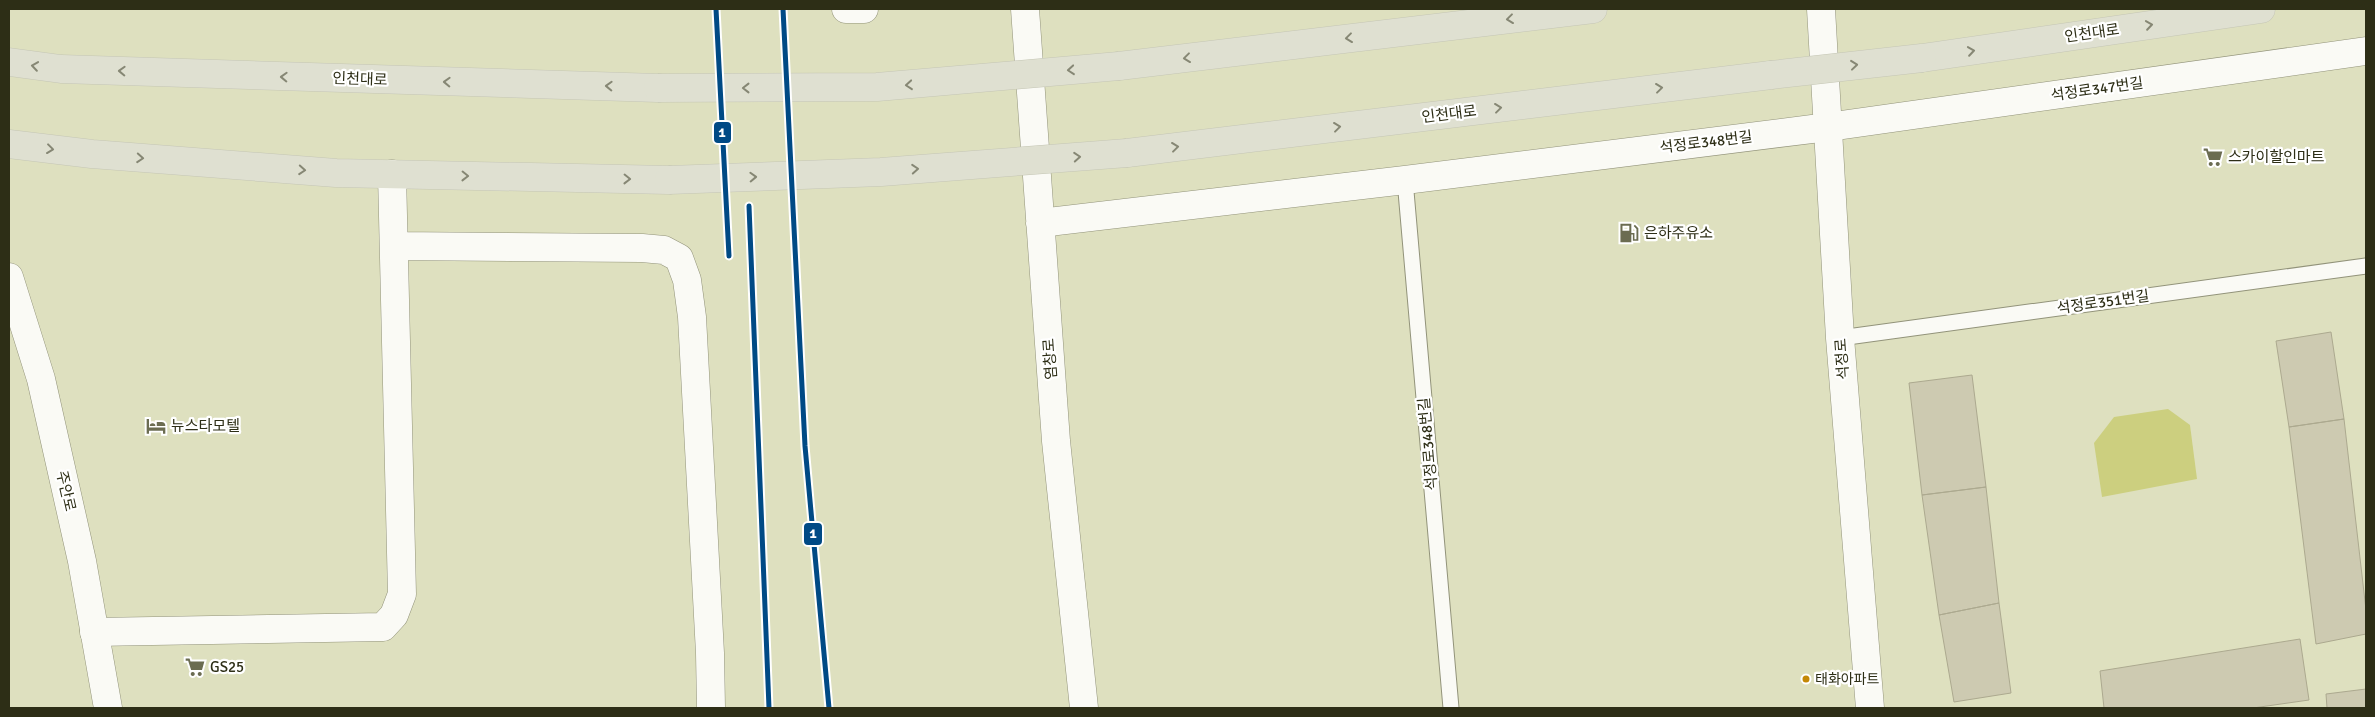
<svg xmlns="http://www.w3.org/2000/svg" width="2375" height="717" font-family="Signika,'Noto Sans KR',sans-serif">
<style>
.green{fill:#cccf7f}
.building{fill:#cdcab1;stroke:#aca98f}
.lines{fill:none;stroke-linecap:round;stroke-linejoin:round}
.service-casing{stroke:#92937a;stroke-width:17}
.minor-casing{stroke:#92937a;stroke-width:29}
.secondary-casing{stroke:#92937a;stroke-width:29}
.trunk-casing{stroke:#c5c6b5;stroke-width:29}
.service{stroke:#fafaf5;stroke-width:15}
.minor{stroke:#fafaf5;stroke-width:28}
.secondary{stroke:#fafaf5;stroke-width:28}
.trunk{stroke:#dfe0d1;stroke-width:28}
.trunk-bridge-casing{stroke:#c5c6b5;stroke-width:29;stroke-linecap:butt}
.trunk-bridge{stroke:#dfe0d1;stroke-width:28}
.metro-1-casing{stroke:#fff;stroke-width:9}
.metro-1{stroke:#004a85;stroke-width:5}
.oneway{stroke:#868774}
.bus-dot{fill:#c48806;stroke:#fff;stroke-width:2}
.labels{text-anchor:middle;stroke-width:4.5;stroke-linejoin:round;paint-order:stroke}
.bus-label{font-size:14px;fill:#2d2e16;stroke:#fff;text-anchor:start}
.street-label{font-size:15px;fill:#2d2e16;stroke:#fff}
.poi-label{font-size:15px;fill:#2d2e16;stroke:#fff;text-anchor:start}
.line-badge{stroke:#fff;stroke-width:2}
.badge-label{font-size:14px;text-anchor:middle;font-weight:bold;fill:#fff}
</style>
<rect width="100%" height="100%" fill="#dee0bf"/>
<path class="green" d="M2168 409 2190 425 2197 479 2102 497 2094 443 2114 417Z"/>
<path class="building" d="M2331 332 2344 419 2289 427 2276 341Z
M1972 375 1986 487 1922 495 1909 383Z
M2344 419 2366 610V634L2316 644 2289 427Z
M1986 487 1999 603 1939 615 1922 495Z
M1999 603 2011 693 1954 702 1939 615Z
M2300 639 2309 700 2253 708H2104L2100 671Z
M2366 689V708H2327L2326 694Z"/>
<g class="lines">
<defs>
<path id="service" d="M1405 180 1451 708
M1840 338 2366 266"/>
<path id="minor" d="M846 9H864
M1025 9 1056 441 1084 708
M1040 223 1405 180 1828 127 2366 51
M394 246 642 248 664 250 679 258 687 280 692 317 710 653 711 708
M94 632 383 627 394 615 402 594 392 174"/>
<path id="secondary" d="M1821 9 1840 338 1870 708
M9 277 41 379 82 561 108 708"/>
<path id="trunk" d="M1922 58 2261 9
M9 62 61 69 658 88
M1119 66 1593 9
M9 144 92 154 336 173 669 180
M1127 153 1771 75"/>
</defs>
<use href="#service" class="service-casing"/>
<use href="#minor" class="minor-casing"/>
<use href="#secondary" class="secondary-casing"/>
<use href="#trunk" class="trunk-casing"/>
<use href="#service" class="service"/>
<use href="#minor" class="minor"/>
<use href="#secondary" class="secondary"/>
<use href="#trunk" class="trunk"/>
<defs>
<path id="trunk-bridge" d="M1771 75 1922 58
M658 88 877 87 1119 66
M669 180 881 172 1127 153"/>
</defs>
<use href="#trunk-bridge" class="trunk-bridge-casing"/>
<use href="#trunk-bridge" class="trunk-bridge"/>
<defs>
<path id="metro-1" d="M716 9 729 256
M783 9 805 446 829 708
M749 206 769 708"/>
</defs>
<use href="#metro-1" class="metro-1-casing"/>
<use href="#metro-1" class="metro-1"/>
</g>
<defs><path id="oneway-chevron" d="M-2-3.5L2.5 0L-2 3.5" fill="none" stroke-width="1.6" stroke-linecap="round" stroke-linejoin="round" transform="scale(1.25)"/></defs>
<g class="oneway">
<use href="#oneway-chevron" transform="translate(1510 19) rotate(173)"/>
<use href="#oneway-chevron" transform="translate(2149 25) rotate(-8)"/>
<use href="#oneway-chevron" transform="translate(1349 38) rotate(173)"/>
<use href="#oneway-chevron" transform="translate(1971 51) rotate(-8)"/>
<use href="#oneway-chevron" transform="translate(1187 58) rotate(173)"/>
<use href="#oneway-chevron" transform="translate(1854 65) rotate(-6)"/>
<use href="#oneway-chevron" transform="translate(35 66) rotate(-172)"/>
<use href="#oneway-chevron" transform="translate(1071 70) rotate(175)"/>
<use href="#oneway-chevron" transform="translate(122 71) rotate(-178)"/>
<use href="#oneway-chevron" transform="translate(284 77) rotate(-178)"/>
<use href="#oneway-chevron" transform="translate(447 82) rotate(-178)"/>
<use href="#oneway-chevron" transform="translate(909 85) rotate(175)"/>
<use href="#oneway-chevron" transform="translate(609 86) rotate(-178)"/>
<use href="#oneway-chevron" transform="translate(746 88) rotate(180)"/>
<use href="#oneway-chevron" transform="translate(1659 88) rotate(-7)"/>
<use href="#oneway-chevron" transform="translate(1498 108) rotate(-7)"/>
<use href="#oneway-chevron" transform="translate(1337 127) rotate(-7)"/>
<use href="#oneway-chevron" transform="translate(1175 147) rotate(-7)"/>
<use href="#oneway-chevron" transform="translate(50 149) rotate(7)"/>
<use href="#oneway-chevron" transform="translate(1077 157) rotate(-4)"/>
<use href="#oneway-chevron" transform="translate(140 158) rotate(4)"/>
<use href="#oneway-chevron" transform="translate(915 169) rotate(-4)"/>
<use href="#oneway-chevron" transform="translate(302 170) rotate(4)"/>
<use href="#oneway-chevron" transform="translate(465 176) rotate(1)"/>
<use href="#oneway-chevron" transform="translate(753 177) rotate(-2)"/>
<use href="#oneway-chevron" transform="translate(627 179) rotate(1)"/>
</g>
<defs>
<symbol id="supermarket-bare" viewBox="-9 -9 18 18"><path d="M-6-5.5h2.5l.6 2H6L4.5 2H-2.5L-4.4-4H-6ZM-1.5 3.2a1.3 1.3 0 1 0 .1 0ZM3 3.2a1.3 1.3 0 1 0 .1 0Z" fill="#6b6c51" stroke="#fff" stroke-width="2.5" paint-order="stroke"/></symbol>
<symbol id="fuel-bare" viewBox="-9 -9 18 18"><path d="M-5.5-6h7V0h2V4h1.3V-2.5L3-4.5l.8-.8L6-3V5H2.5V1h-1V6h-7ZM-4.2-4.7v3.2H.2V-4.7Z" fill="#6b6c51" stroke="#fff" stroke-width="2.5" paint-order="stroke"/></symbol>
<symbol id="hotel-bare" viewBox="-9 -9 18 18"><path d="M-6-4.5h1.5V1H6V5H4.5V3h-9V5H-6ZM-4 0a1.8 1.8 0 1 1 3.6 0ZM.5 0V-2.5h3Q6-2.5 6 0Z" fill="#6b6c51" stroke="#fff" stroke-width="2.5" paint-order="stroke"/></symbol>
</defs>
<g fill-rule="evenodd">
<use href="#supermarket-bare" x="2199" y="143" width="28" height="28"/>
<use href="#fuel-bare" x="1615" y="219" width="28" height="28"/>
<use href="#hotel-bare" x="142" y="412" width="28" height="28"/>
<use href="#supermarket-bare" x="181" y="653" width="28" height="28"/>
</g>
<circle class="bus-dot" cx="1806" cy="679" r="4.5"/>
<g class="labels">
<g class="bus-label">
<text x="1815" y="684">태화아파트</text>
</g>
<g class="street-label">
<text transform="translate(2092 33) rotate(-8)" y="5">인천대로</text>
<text transform="translate(360 79) rotate(2)" y="5">인천대로</text>
<text transform="translate(2097 89) rotate(-8)" y="5">석정로347번길</text>
<text transform="translate(1449 114) rotate(-7)" y="5">인천대로</text>
<text transform="translate(1706 142) rotate(-7)" y="5">석정로348번길</text>
<text transform="translate(2103 302) rotate(-8)" y="5">석정로351번길</text>
<text transform="translate(1050 359) rotate(-94)" y="5">염창로</text>
<text transform="translate(1842 359) rotate(-94)" y="5">석정로</text>
<text transform="translate(1428 444) rotate(-95)" y="5">석정로348번길</text>
<text transform="translate(66 491) rotate(77)" y="5">주안로</text>
</g>
<g class="poi-label">
<text x="2228" y="162">스카이할인마트</text>
<text x="1644" y="238">은하주유소</text>
<text x="171" y="431">뉴스타모텔</text>
<text x="210" y="672">GS25</text>
</g>
</g>
<g class="line-badge">
<rect x="713" y="121" width="19" height="23" rx="5" fill="#004a85"/>
<rect x="803" y="522" width="20" height="24" rx="5" fill="#004a85"/>
</g>
<g class="badge-label">
<text x="722" y="137">1</text>
<text x="813" y="538">1</text>
</g>
<rect width="2375" height="717" fill="none" stroke="#2d2e16" stroke-width="20"/>
</svg>
